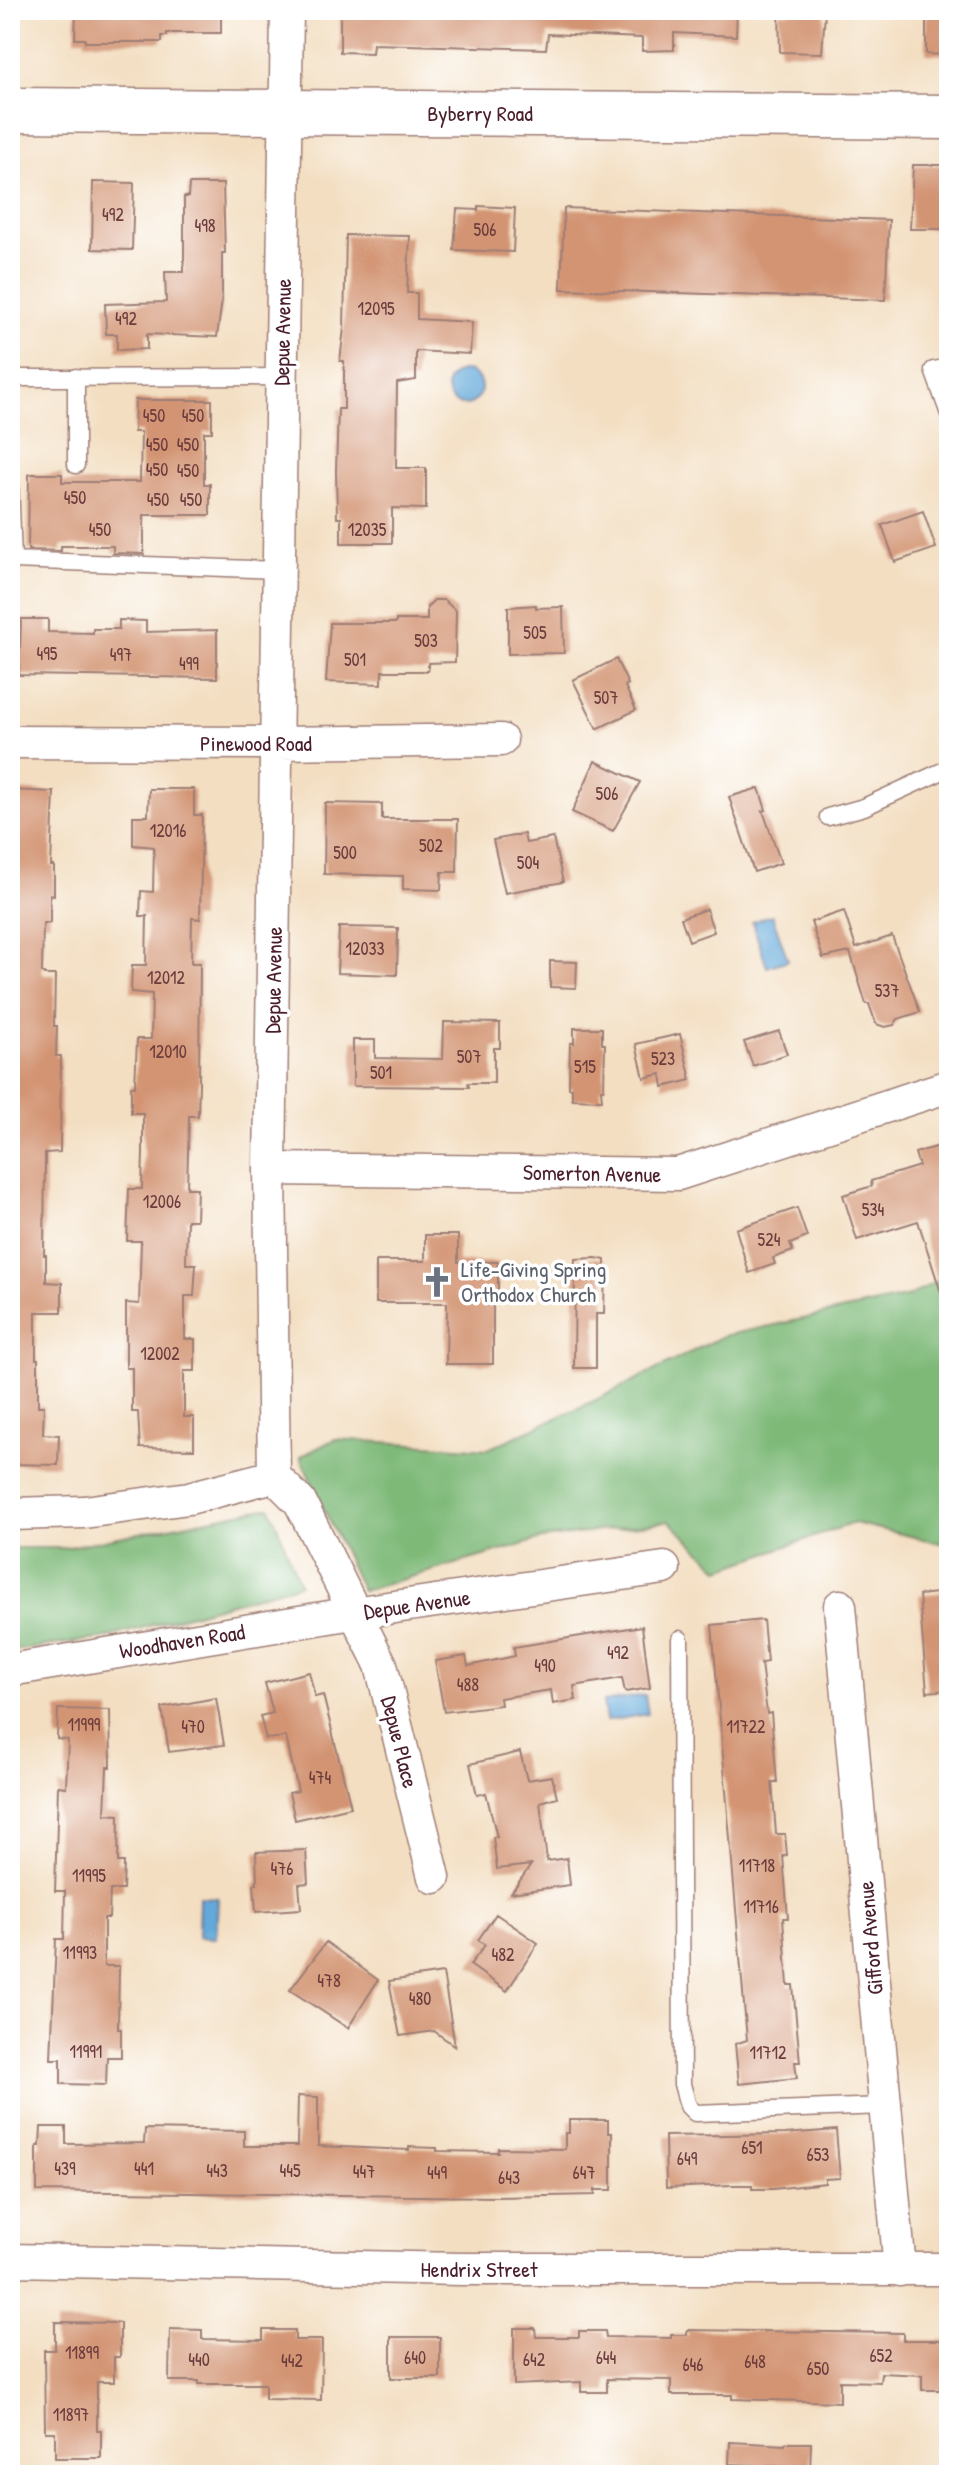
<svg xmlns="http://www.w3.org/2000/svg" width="959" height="2485" font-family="'Patrick Hand',sans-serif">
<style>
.forest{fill:#7eb978;stroke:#646c52;stroke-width:2}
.water{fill:#64a9d9;stroke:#576482;stroke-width:2}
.building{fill:#d39473}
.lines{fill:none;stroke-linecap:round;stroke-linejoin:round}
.service-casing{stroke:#9e7e76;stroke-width:19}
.minor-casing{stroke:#9e7e76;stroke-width:35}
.primary-casing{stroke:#9e7e76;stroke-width:47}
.service{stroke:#fff;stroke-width:16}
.minor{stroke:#fff;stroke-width:32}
.primary{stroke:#fff;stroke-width:44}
.labels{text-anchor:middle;stroke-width:7;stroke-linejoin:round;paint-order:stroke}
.number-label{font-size:18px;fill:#6c3c3d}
.street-label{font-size:22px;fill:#4a1f2b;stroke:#fff}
.worship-label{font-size:22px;fill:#5b616d;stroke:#fff;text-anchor:start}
</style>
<rect width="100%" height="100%" fill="#fff"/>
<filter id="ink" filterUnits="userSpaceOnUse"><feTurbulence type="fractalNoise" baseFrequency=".0125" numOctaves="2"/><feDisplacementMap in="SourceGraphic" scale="16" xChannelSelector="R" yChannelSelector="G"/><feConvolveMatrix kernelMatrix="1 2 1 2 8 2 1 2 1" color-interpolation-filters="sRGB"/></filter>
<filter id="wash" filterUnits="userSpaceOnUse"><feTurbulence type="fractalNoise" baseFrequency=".006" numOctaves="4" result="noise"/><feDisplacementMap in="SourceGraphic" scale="32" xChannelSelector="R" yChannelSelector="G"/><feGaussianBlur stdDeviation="1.8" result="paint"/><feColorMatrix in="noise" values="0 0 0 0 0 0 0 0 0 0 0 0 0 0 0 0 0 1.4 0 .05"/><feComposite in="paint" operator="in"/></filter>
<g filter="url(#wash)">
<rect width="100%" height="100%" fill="#f3dec1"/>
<path class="forest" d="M949 1274V1545L854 1523 720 1569 669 1521 542 1539 362 1591 300 1457 335 1439 488 1449 596 1400 723 1336 910 1296Z
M270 1507 300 1584 105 1638 10 1651V1548H64Z"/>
<path class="water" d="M447 388a17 17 0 1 1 34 0a17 17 0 1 1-34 0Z
M772 915 788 960 767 967 752 922Z
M645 1695 648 1714 606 1721 603 1702Z
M199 1897 218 1898 216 1938 198 1937Z"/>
<g id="blocks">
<path class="building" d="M76 10H221V33H167V36H162V42H85V39H75Z
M340 10H737L736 36 674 33V50L642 51V38L548 34 546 49 373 44 372 53 340 52Z
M790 10H823L825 13 822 53 780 52 779 12 790 13Z
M926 10H949V55L926 54Z
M913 165H949V229H910Z
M93 182 134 183 132 250 92 249Z
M189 184H223L225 253H222V300L217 337 147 334V349L117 350V334H106L105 304 166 302 165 272H184V197H188Z
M478 206 515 208 513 252 454 250 457 209 478 210Z
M564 208 889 220 885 300 561 289Z
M346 235 410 236 407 293H417V319L472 322 470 354 416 351V380L397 383 396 468H426V509L392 508V543H341V518H337L336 471 338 409H344V361H340L344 328Z
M135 400H212V432H204V484H210V515H144V554L113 553V546H61V551L28 550 29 474H62V482H140L141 432H134Z
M923 511 936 548 895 562 882 525Z
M434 600H444L456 611 455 662 428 663V671H382V684L326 682 330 623H396V620H427V607Z
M536 605V608L563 607 564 653 508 654V607Z
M21 619H48V632L93 633V629H119V620L146 621V632L217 630V678L19 675Z
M616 659 628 684 625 686 636 710 597 729 573 680Z
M595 761 640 782 613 831 572 812Z
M759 788 766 810 763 811 781 863 754 872 729 797Z
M149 789H194V815H202L200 919 192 918 191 963H200L199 1085 198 1116H189L187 1188H197L196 1220H187L186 1264H196L194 1296H185V1339H195V1371H184V1417H194V1449L140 1448 138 1412H132V1368H126V1303L139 1304 141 1241H127L129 1189H142L143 1152V1113H131V1086H135L137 1039H151L152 994 131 992 132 965H146L147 916H140L141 891 153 892 154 847 133 845V816H148Z
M10 790 54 792 51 866H54V895L50 894V923H43L42 972 45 975H55L54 1026H57L56 1056H61L60 1152 45 1153 44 1255H46V1282L62 1283V1312H36V1359H38V1406H44L43 1434 59 1435 58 1465 10 1464Z
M325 803 382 804V819H458L457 872H442L441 890 403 889V876L324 874Z
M524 834 526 843 553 838 563 882 505 893 493 840Z
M706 909 714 932 689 941 681 918Z
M844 911 856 948 892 936 920 1012 898 1019 894 1025 885 1027 876 1024 869 1004H866L850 952 823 958 811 922Z
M339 927 398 928 397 975 337 973Z
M550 961 577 962 576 988 550 987Z
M444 1022 500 1023V1048H494V1083H468L469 1087 353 1086V1040H375V1058L443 1059Z
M574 1028H602V1044H605L604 1089H601L602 1100 572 1099V1088H569L570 1043H574Z
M779 1031 787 1054 753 1066 744 1042Z
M680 1034 691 1080 663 1087 661 1074 644 1078 636 1044Z
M949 1143V1301L944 1302 918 1221 857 1240 843 1195 872 1186 871 1181 919 1166 915 1153Z
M797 1208 807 1237 790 1244 793 1251 773 1258 775 1264 749 1273 736 1229Z
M425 1235H458V1262H498V1304L493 1303V1364H446L447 1303H376V1261H425Z
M596 1258 605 1260 604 1314H596V1368H574L575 1259Z
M945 1592 946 1600H949V1690L927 1692 919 1595Z
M763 1620 767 1662 761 1663 767 1714 771 1713 777 1782H772L776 1834H785L787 1855 783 1856 788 1918H783L788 1985H793L800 2062H795L797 2078 739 2084 735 2044 747 2040 712 1625Z
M642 1626 650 1688 625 1692 622 1678 574 1686 576 1700 553 1704 551 1690 500 1698 501 1705 444 1712 435 1661 466 1656 468 1666 515 1656 514 1647Z
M309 1672 315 1697 323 1695 351 1807 295 1820 289 1793 298 1791 286 1737 266 1739 260 1716 273 1713 265 1683Z
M216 1698 224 1745 169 1752 162 1708Z
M58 1709 110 1710 111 1767H107L105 1814 119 1815 118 1862H124L123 1890H110L109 1918H104V1966H119L118 2029H121V2057H107L106 2085 61 2084V2059H51L56 1939H64L65 1891H55L58 1786 66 1787 68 1740 57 1739Z
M520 1752 527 1780 552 1776 557 1797 540 1802 547 1861 567 1858 570 1885 511 1893 531 1865 497 1869 493 1837H497L486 1793 477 1795 470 1764Z
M306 1850 308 1883 299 1884 301 1909 256 1912 254 1884H257L256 1852Z
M496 1914 538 1943 507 1991 470 1965 485 1945 478 1940Z
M326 1942 378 1980 348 2028 290 1990Z
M443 1973 455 2046 434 2031 400 2036 389 1981Z
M298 2096 318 2097V2146L409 2150V2147L437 2148V2151L498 2152V2148L565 2149V2133H569V2120H608V2133H612V2190H595V2195L497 2197 37 2191V2146H40L41 2127H66V2144L144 2143 145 2129 244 2131V2146H297Z
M836 2130 840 2178 825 2179V2183L773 2189H752V2185H732L666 2188 665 2136 785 2134Z
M55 2322 120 2323V2357H114V2382H97V2430H101V2458H55V2432H45L44 2350H55Z
M514 2328H535L536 2337H579V2331H605L606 2337 671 2338V2335H687V2330L903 2333V2340H949V2390H922V2375L881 2373 880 2382 840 2381V2402L732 2399V2395H671V2380L607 2379V2392H581V2382L514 2385Z
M170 2329 202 2330V2339L263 2340V2330H295V2340H322L321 2400 265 2399V2384H199V2381H169Z
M391 2337H440V2378H391Z
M730 2442 785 2445V2443H811L810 2472 784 2471V2467L729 2464Z"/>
</g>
</g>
<g filter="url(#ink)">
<use href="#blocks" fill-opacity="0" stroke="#9e7e76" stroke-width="2"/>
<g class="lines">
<defs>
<path id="service" d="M949 367 933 370 949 414
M76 377V465
M10 378 281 377
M10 478 13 560 278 570
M828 817 864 807 949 768
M680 1639 682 2084 688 2106 695 2113 885 2106"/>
<path id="minor" d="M287 10 270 1169 274 1476 300 1502 381 1665 434 1877
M10 742 276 743 501 740
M270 1169 678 1174 949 1086
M10 1514 84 1512 189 1498 274 1476
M840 1606 900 2270
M10 1670 353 1613 664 1568
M10 2260 462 2269H949"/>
<path id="primary" d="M10 110 949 117"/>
</defs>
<use href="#service" class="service-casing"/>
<use href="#minor" class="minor-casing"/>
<use href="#primary" class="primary-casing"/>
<use href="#service" class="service"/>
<use href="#minor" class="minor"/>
<use href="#primary" class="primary"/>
</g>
</g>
<defs>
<symbol id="church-bare" viewBox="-9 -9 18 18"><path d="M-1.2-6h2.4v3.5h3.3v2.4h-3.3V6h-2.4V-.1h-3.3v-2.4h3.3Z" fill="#6b7280" stroke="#fff" stroke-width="2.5" paint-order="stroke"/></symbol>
</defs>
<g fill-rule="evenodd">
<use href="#church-bare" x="415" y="1260" width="44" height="44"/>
</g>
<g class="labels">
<g class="number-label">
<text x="113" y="221">492</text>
<text x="205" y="232">498</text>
<text x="485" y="236">506</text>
<text x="376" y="315">12095</text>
<text x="126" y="325">492</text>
<text x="154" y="422">450</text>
<text x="193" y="422">450</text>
<text x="157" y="451">450</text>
<text x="188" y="451">450</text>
<text x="157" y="476">450</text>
<text x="188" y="477">450</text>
<text x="75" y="504">450</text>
<text x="158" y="506">450</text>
<text x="191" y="506">450</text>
<text x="100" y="536">450</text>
<text x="367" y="536">12035</text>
<text x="535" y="639">505</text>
<text x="426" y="647">503</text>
<text x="47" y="660">495</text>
<text x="121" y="661">497</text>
<text x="355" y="666">501</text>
<text x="189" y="670">499</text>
<text x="606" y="704">507</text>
<text x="607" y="800">506</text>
<text x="168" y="837">12016</text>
<text x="431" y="852">502</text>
<text x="345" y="859">500</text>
<text x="528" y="869">504</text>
<text x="365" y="955">12033</text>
<text x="166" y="984">12012</text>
<text x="887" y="997">537</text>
<text x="168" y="1058">12010</text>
<text x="469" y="1063">507</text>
<text x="663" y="1065">523</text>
<text x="585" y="1073">515</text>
<text x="381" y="1079">501</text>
<text x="162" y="1208">12006</text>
<text x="873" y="1216">534</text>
<text x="769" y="1246">524</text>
<text x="160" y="1360">12002</text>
<text x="618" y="1659">492</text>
<text x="545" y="1672">490</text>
<text x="468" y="1691">488</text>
<text x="84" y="1731">11999</text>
<text x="193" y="1733">470</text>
<text x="746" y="1733">11722</text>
<text x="320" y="1784">474</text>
<text x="757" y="1872">11718</text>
<text x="282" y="1875">476</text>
<text x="89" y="1882">11995</text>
<text x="761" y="1913">11716</text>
<text x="80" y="1959">11993</text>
<text x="503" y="1961">482</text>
<text x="329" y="1987">478</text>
<text x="420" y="2005">480</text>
<text x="86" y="2058">11991</text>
<text x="768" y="2059">11712</text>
<text x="752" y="2154">651</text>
<text x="818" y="2161">653</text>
<text x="687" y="2165">649</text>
<text x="65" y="2175">439</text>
<text x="144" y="2175">441</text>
<text x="217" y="2177">443</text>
<text x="290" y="2177">445</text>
<text x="364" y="2178">447</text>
<text x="437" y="2179">449</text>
<text x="584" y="2179">647</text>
<text x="509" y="2184">643</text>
<text x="82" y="2359">11899</text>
<text x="881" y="2362">652</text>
<text x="415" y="2364">640</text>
<text x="606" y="2364">644</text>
<text x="199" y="2366">440</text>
<text x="534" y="2366">642</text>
<text x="292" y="2367">442</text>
<text x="755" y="2368">648</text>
<text x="693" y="2371">646</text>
<text x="818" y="2375">650</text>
<text x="71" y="2421">11897</text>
</g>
<g class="street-label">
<text x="480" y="121">Byberry Road</text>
<text transform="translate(282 332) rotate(-89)" y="8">Depue Avenue</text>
<text x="256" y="751">Pinewood Road</text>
<text transform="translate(273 980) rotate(-89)" y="8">Depue Avenue</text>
<text transform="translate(592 1173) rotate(1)" y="8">Somerton Avenue</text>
<text transform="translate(417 1604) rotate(-8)" y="8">Depue Avenue</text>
<text transform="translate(182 1641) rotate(-9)" y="8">Woodhaven Road</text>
<text transform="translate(400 1742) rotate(76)" y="8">Depue Place</text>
<text transform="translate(870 1938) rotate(-95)" y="8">Gifford Avenue</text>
<text x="479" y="2277">Hendrix Street</text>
</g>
<g class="worship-label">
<text x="461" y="1277">Life-Giving Spring<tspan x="461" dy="25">Orthodox Church</tspan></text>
</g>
</g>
<rect width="959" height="2485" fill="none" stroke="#fff" stroke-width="40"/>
</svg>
